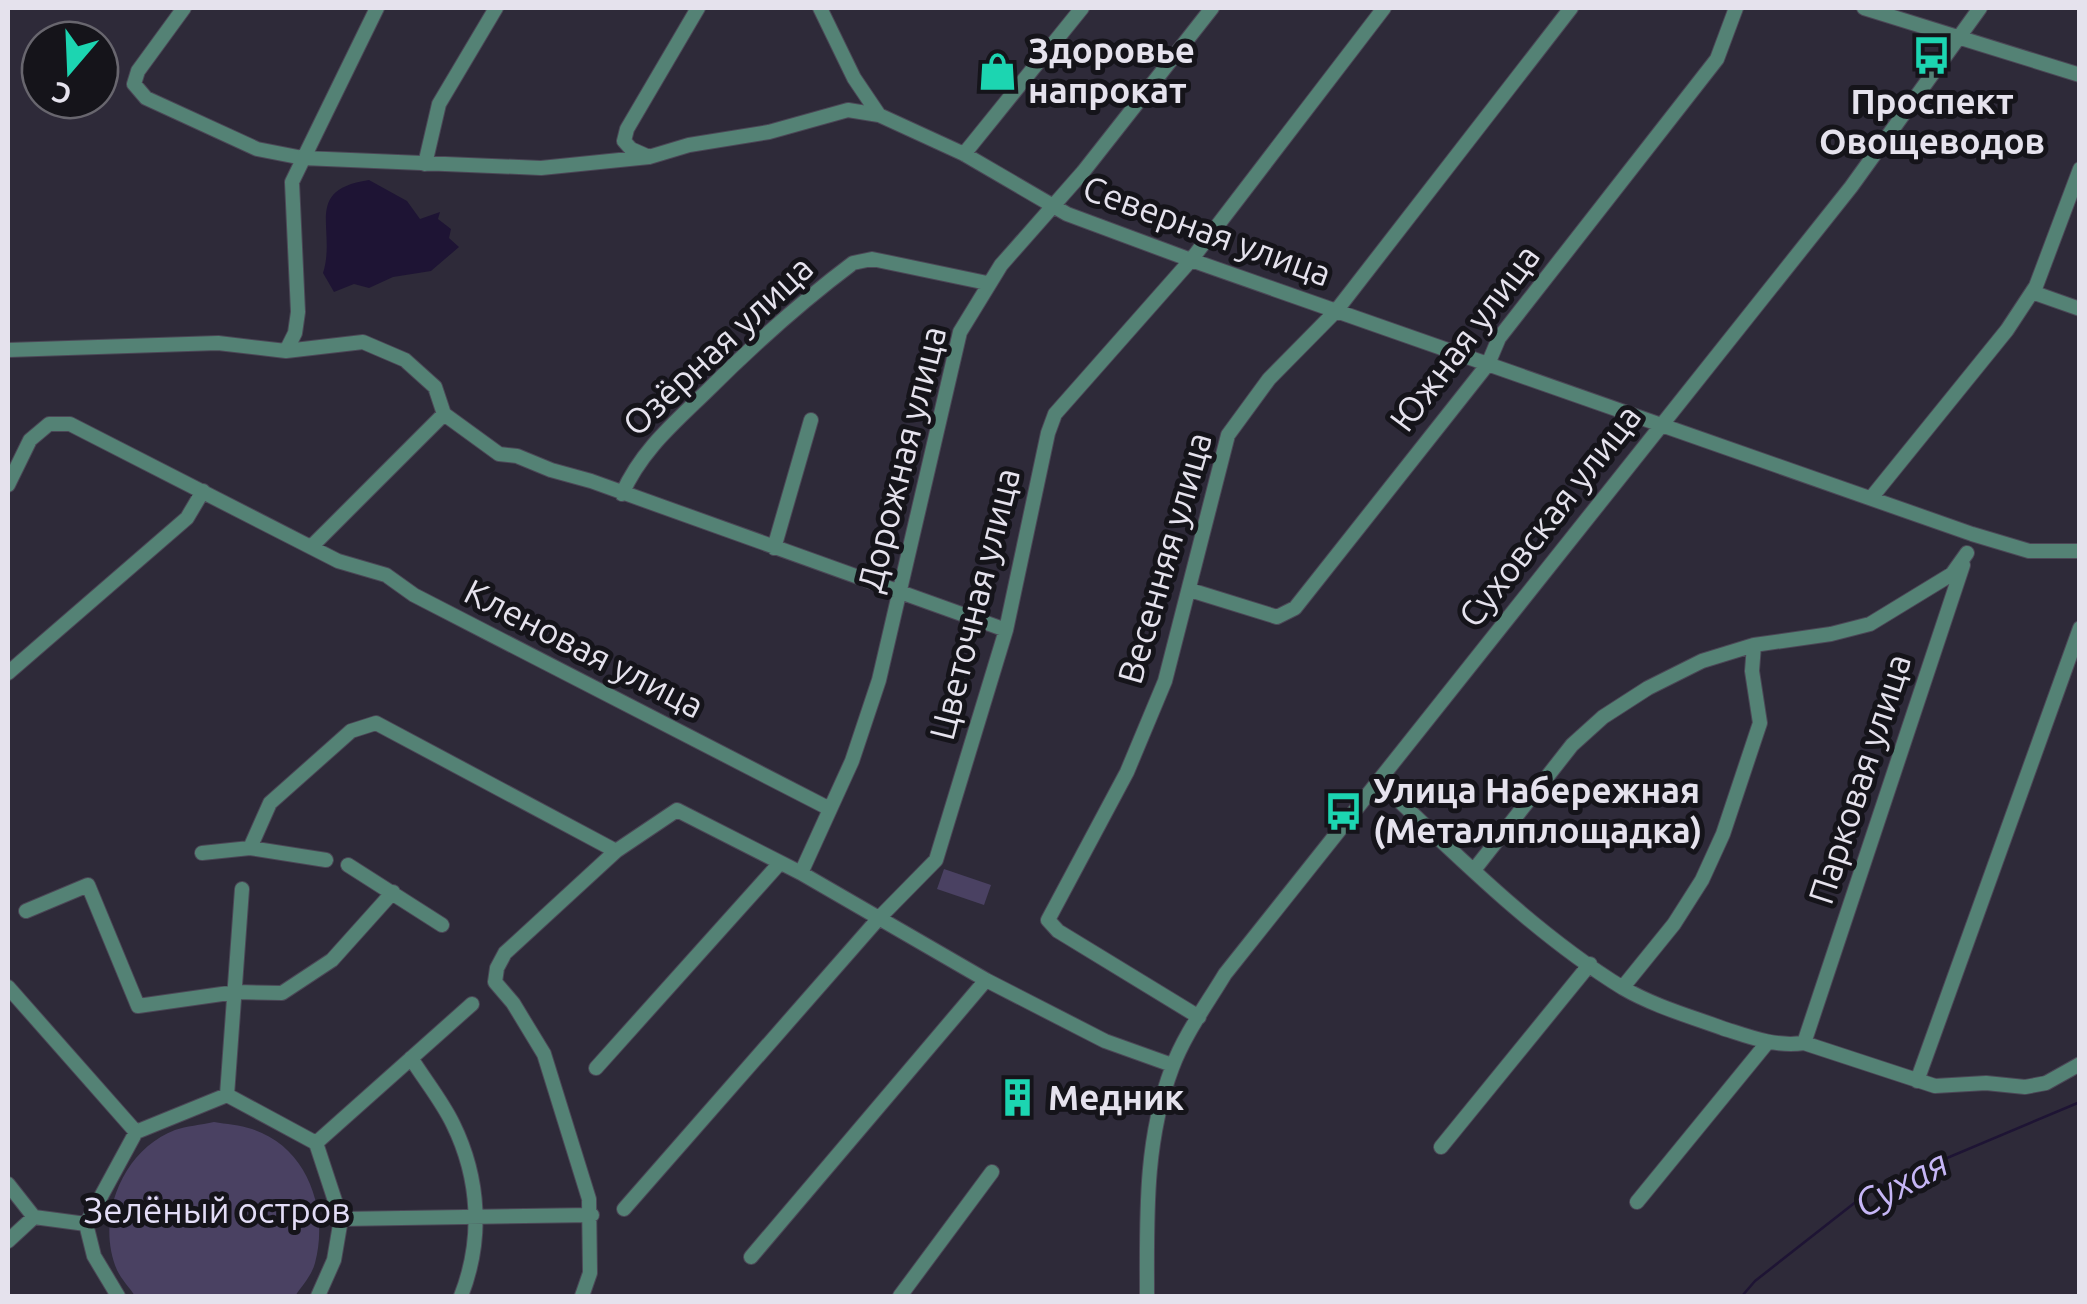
<svg xmlns="http://www.w3.org/2000/svg" width="2087" height="1304" font-family="Ubuntu,sans-serif">
<style>
.green{fill:#4a4162}
.water{fill:#1e1434}
.lines{fill:none;stroke-linecap:round;stroke-linejoin:round}
.stream{stroke:#1e1434;stroke-width:2.5}
.minor-casing{stroke:#4b4756;stroke-width:16}
.minor{stroke:#548275;stroke-width:14}
.labels{text-anchor:middle;stroke-width:10;stroke-linejoin:round;paint-order:stroke}
.poi-label{font-size:35px;font-weight:bold;fill:#e5e2ed;stroke:#15141a;text-anchor:start}
.street-label{font-size:35px;fill:#e5e2ed;stroke:#15141a}
.park-label{font-size:35px;fill:#e3ddf7;stroke:#15141a}
.water-label{font-size:38px;font-style:italic;fill:#c6b6f6;stroke:#15141a}
</style>
<rect width="100%" height="100%" fill="#2e2a39"/>
<path class="green" d="M944 869 991 885 984 905 937 889Z
M214 1122C226 1124 240 1125 252 1129 308 1147 329 1211 315 1263 312 1275 302 1286 295 1296H135C130 1288 121 1279 117 1270 95 1219 122 1150 175 1130 186 1126 201 1125 214 1122Z"/>
<path class="water" d="M369 180 407 201 420 219 440 212 438 219 451 229 449 238 459 247 431 271 393 277 369 288 354 284 334 292 323 273C337 229 302 190 369 180Z"/>
<g class="lines">
<path class="stream" d="M1742 1296 1755 1281 1871 1190 2080 1102"/>
<defs>
<path id="minor" d="M184 8 138 71 134 84 146 98 257 149 303 158 541 168 649 157 689 145 769 132 848 110 879 115 964 154 1067 214 1191 260 1972 534 2029 551H2080
M820 8 854 78 879 115
M1864 8 2080 75
M964 154 1082 8
M649 157 631 149 624 141 627 129 698 8
M425 164 439 104 496 8
M2032 292 2080 309
M8 350 218 343 286 351 363 342 405 360 435 387 444 414 311 547
M286 351 295 333 298 312 292 182 377 8
M444 414 499 454 517 456 551 470 591 481 1006 630
M8 485 30 440 49 424H70L338 561 386 575 414 595 830 809
M622 494C641 451 673 424 706 392 752 346 801 302 853 263L872 259 987 283
M1871 498 2007 330 2036 286 2080 169
M774 548 811 420
M1190 590 1277 617 1295 608 1488 364 1499 338 1717 59 1736 8
M8 673 187 518 203 491
M1378 781C1455 853 1532 932 1623 988 1654 1006 1689 1016 1722 1028 1750 1037 1774 1047 1804 1043L1935 1086 1986 1083 2025 1087 2046 1083 2080 1064
M250 848 270 803 351 731 376 723 616 851
M202 853 250 848 326 860
M348 865 442 925
M1474 870 1572 745 1603 717 1648 688 1702 661 1754 645
M801 873 852 761 879 680 960 332 1001 265 1083 172 1212 8
M26 911 88 885 138 1006 236 992 282 993 332 960 393 892
M8 987 136 1132
M1623 987 1674 924 1702 880 1723 834 1760 723 1752 671 1754 645 1831 634 1870 624 1952 574 1967 553
M1199 1017 1058 931 1048 920 1127 772 1165 681 1228 435 1269 379 1336 311 1571 8
M1804 1043 1963 565
M411 1058C424 1079 442 1101 453 1124 480 1179 483 1240 461 1296
M596 1068 779 864
M1917 1081 2080 628
M227 1095 242 889
M316 1143 472 1004
M1441 1147 1590 964
M8 1184 34 1217 86 1224
M1637 1202 1767 1043
M624 1209 879 918 936 860 1006 630 1048 433 1055 414 1191 260 1384 8
M341 1219 592 1215
M8 1241 34 1217
M751 1257 986 980
M118 1296 94 1256 86 1224 136 1132 227 1095 316 1143 341 1219 334 1260 318 1296
M582 1296 590 1273 589 1199 544 1054 513 1003 495 982 497 968 505 953 616 851 677 810 801 873 986 980 1105 1041 1172 1065
M900 1296 992 1172
M1147 1296C1147 1219 1144 1142 1172 1068 1184 1035 1207 1004 1225 974L1851 187 1980 8"/>
</defs>
<use href="#minor" class="minor-casing"/>
<use href="#minor" class="minor"/>
</g>
<defs>
<symbol id="bus-bare" viewBox="-9 -9 18 18"><path d="M-5-6H5V4H4V6H2V4H-2V6H-4V4H-5ZM-3.5-4V0h7V-4ZM-3.5 1.2v1.5H-2V1.2ZM2 1.2v1.5H3.5V1.2Z" fill="#1cd5b1" stroke="#15141a" stroke-width="2.5" paint-order="stroke"/></symbol>
<symbol id="shop-bare" viewBox="-9 -9 18 18"><path d="M-5-2.5h2.3a2.7 3.5 0 0 1 5.4 0H5L5.5 6h-11ZM-1.5-2.5h3a1.5 2.3 0 0 0-3 0Z" fill="#1cd5b1" stroke="#15141a" stroke-width="2.5" paint-order="stroke"/></symbol>
<symbol id="building-bare" viewBox="-9 -9 18 18"><path d="M-4-6H4V6H1V3H-1V6H-4ZM-2.5-4.3h1.7v1.8h-1.7ZM.8-4.3h1.7v1.8H.8ZM-2.5-1h1.7V.8h-1.7ZM.8-1h1.7V.8H.8Z" fill="#1cd5b1" stroke="#15141a" stroke-width="2.5" paint-order="stroke"/></symbol>
</defs>
<g fill-rule="evenodd">
<use href="#bus-bare" x="1904" y="28" width="55" height="55"/>
<use href="#shop-bare" x="970" y="44" width="55" height="55"/>
<use href="#bus-bare" x="1316" y="784" width="55" height="55"/>
<use href="#building-bare" x="990" y="1070" width="55" height="55"/>
</g>
<g class="labels">
<g class="poi-label">
<text x="1028" y="63">Здоровье<tspan x="1028" dy="40">напрокат</tspan></text>
<text x="1932" y="114" text-anchor="middle">Проспект<tspan x="1932" dy="40">Овощеводов</tspan></text>
<text x="1373" y="803">Улица Набережная<tspan x="1373" dy="40">(Металлплощадка)</tspan></text>
<text x="1048" y="1110">Медник</text>
</g>
<g class="street-label">
<text transform="translate(1207 231) rotate(20)" y="12">Северная улица</text>
<text transform="translate(1465 338) rotate(-53)" y="12">Южная улица</text>
<text transform="translate(718 346) rotate(-43)" y="12">Озёрная улица</text>
<text transform="translate(902 459) rotate(-76)" y="12">Дорожная улица</text>
<text transform="translate(1550 516) rotate(-52)" y="12">Суховская улица</text>
<text transform="translate(1165 558) rotate(-74)" y="12">Весенняя улица</text>
<text transform="translate(975 604) rotate(-76)" y="12">Цветочная улица</text>
<text transform="translate(584 649) rotate(27)" y="12">Кленовая улица</text>
<text transform="translate(1860 779) rotate(-72)" y="12">Парковая улица</text>
</g>
<g class="park-label">
<text x="217" y="1223">Зелёный остров</text>
</g>
<g class="water-label">
<text transform="translate(1901 1184) rotate(-28)" y="13">Сухая</text>
</g>
</g>
<rect width="2087" height="1304" fill="none" stroke="#e5e2ed" stroke-width="20"/>
<g transform="translate(70 70) rotate(199)"><circle r="48" fill="#15141a" stroke="#68666e" stroke-width="2.5"/>
<path d="M0-8L18 38L0 25L-18 38Z" fill="#1cd5b1"/>
<text y="-15" font-size="28" font-weight="bold" text-anchor="middle" fill="#e5e2ed">С</text>
</g>
</svg>
